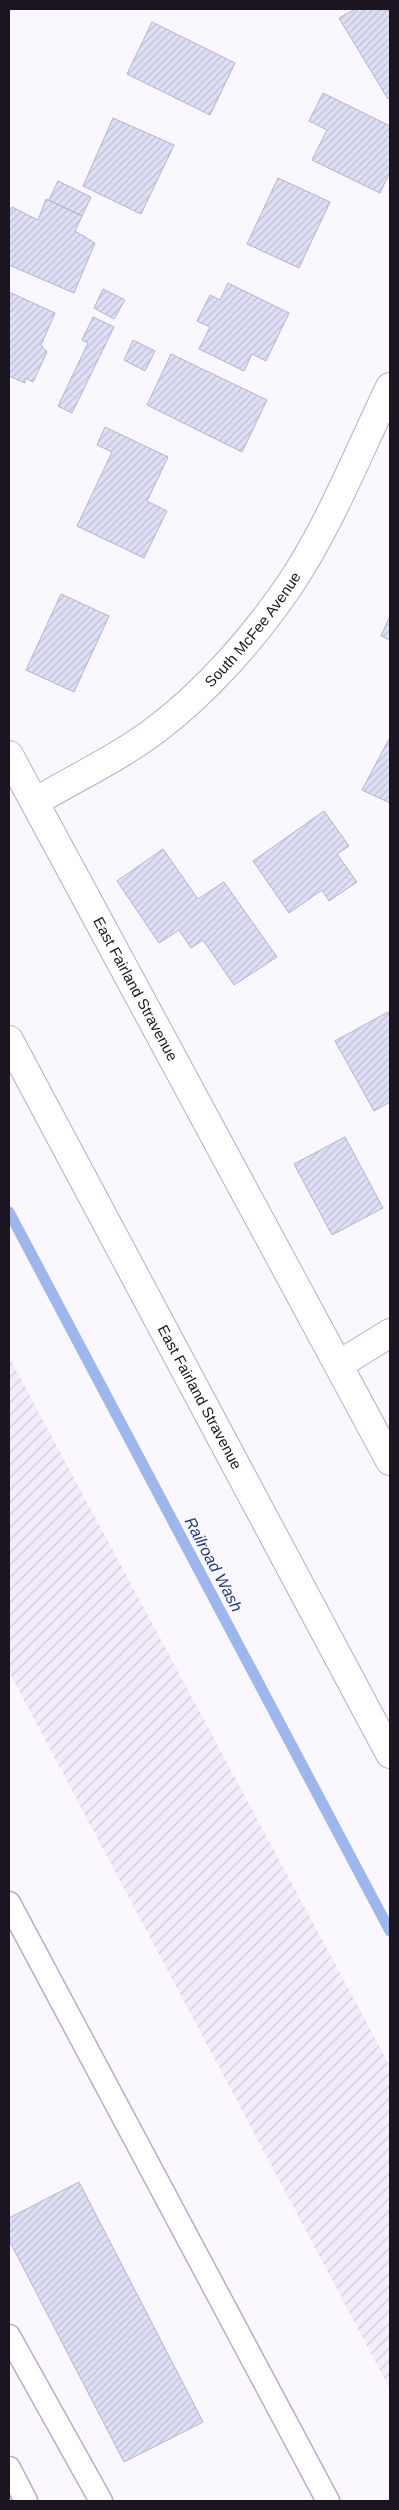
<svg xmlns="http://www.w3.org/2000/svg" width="399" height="2510" font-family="Helvetica,sans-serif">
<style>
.industrial{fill:url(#industrial-furrows)}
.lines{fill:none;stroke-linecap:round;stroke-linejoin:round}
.stream{stroke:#9db7ed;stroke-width:11}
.building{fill:url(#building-hatch);stroke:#b3b3d1}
.service-casing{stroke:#b8acc8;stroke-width:25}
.minor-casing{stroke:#b8acc8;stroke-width:30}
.tertiary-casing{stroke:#b8acc8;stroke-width:30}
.service{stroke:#fff;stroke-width:22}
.minor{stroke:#fff;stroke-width:28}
.tertiary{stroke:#fff;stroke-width:28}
.labels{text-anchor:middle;stroke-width:4;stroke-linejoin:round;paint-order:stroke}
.street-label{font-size:15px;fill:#1a1520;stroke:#faf8fe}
.water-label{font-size:16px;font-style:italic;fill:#1f3977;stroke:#faf8fe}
</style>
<defs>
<pattern id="industrial-furrows" width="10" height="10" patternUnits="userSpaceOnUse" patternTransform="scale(1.25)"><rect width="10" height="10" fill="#f3edfb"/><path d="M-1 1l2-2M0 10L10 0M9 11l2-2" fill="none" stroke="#d0cad7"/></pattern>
<pattern id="building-hatch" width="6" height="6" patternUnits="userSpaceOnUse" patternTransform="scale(1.25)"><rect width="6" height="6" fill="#dfdff7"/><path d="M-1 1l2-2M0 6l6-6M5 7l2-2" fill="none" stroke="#bfbed3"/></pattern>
</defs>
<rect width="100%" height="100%" fill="#faf8fe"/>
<path class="industrial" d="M9 1357 390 2066V2389L9 1672Z"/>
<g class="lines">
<path class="stream" d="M9 1212 390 1931"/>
</g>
<path class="building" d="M355 9 390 10V97L388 99 339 18Z
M152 22 235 63 210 115 127 74Z
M323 93 390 126V172L380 193 312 160 327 130 309 121Z
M113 118 174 145 141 214 83 186Z
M278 178 330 202 299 268 247 244Z
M58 181 91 197 82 216 49 200Z
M46 199 82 216 75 231 95 243 74 293 9 265V213L12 207 38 220Z
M228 283 289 313 266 361 252 354 244 371 199 349 210 327 197 321 210 295 220 300Z
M103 289 125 300 114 319 94 308Z
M9 292 55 313 41 345 47 352 33 382 25 378V383L9 376Z
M93 317 114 327 72 413 58 406 88 343 82 340Z
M133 340 155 351 145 371 124 360Z
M171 354 267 400 242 452 147 405Z
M105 427 168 457 147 501 167 511 144 558 77 526 112 452 97 445Z
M61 594 109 616 74 692 26 670Z
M390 616V640L381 636Z
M390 737V803L362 790Z
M324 811 349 846 337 854 357 882 329 901 322 890 289 913 253 861Z
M163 849 198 899 224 882 277 957 234 985 203 940 191 948 179 930 159 943 117 881Z
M388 1012 390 1017V1102L374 1111 335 1041Z
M345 1137 383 1208 332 1235 294 1164Z
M79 2182 203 2422 124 2462 9 2240V2218Z"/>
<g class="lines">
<defs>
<path id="service" d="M9 1903 328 2501
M9 2336 101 2501
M9 2468 26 2501"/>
<g id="minor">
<path id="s1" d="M9 755 390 1461"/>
<path id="s2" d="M35 802C75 778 122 756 158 728 208 690 254 637 289 586 329 527 359 451 390 387"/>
<path d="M340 1364 390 1333"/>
</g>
<g id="tertiary">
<path id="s3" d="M9 1040 390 1754"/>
</g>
</defs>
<use href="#service" class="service-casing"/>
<use href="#minor" class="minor-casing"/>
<use href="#tertiary" class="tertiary-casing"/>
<use href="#service" class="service"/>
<use href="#minor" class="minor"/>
<use href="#tertiary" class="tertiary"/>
</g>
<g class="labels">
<g class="street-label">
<text dy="5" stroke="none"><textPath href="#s2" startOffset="281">South McFee Avenue</textPath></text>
<text dy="5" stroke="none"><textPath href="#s1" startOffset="266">East Fairland Stravenue</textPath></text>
<text dy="5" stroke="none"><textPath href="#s3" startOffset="405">East Fairland Stravenue</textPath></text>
</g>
<g class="water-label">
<text transform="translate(214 1564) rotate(62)" y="6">Railroad Wash</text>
</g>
</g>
<rect width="399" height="2510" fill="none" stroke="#1a1520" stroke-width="20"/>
</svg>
